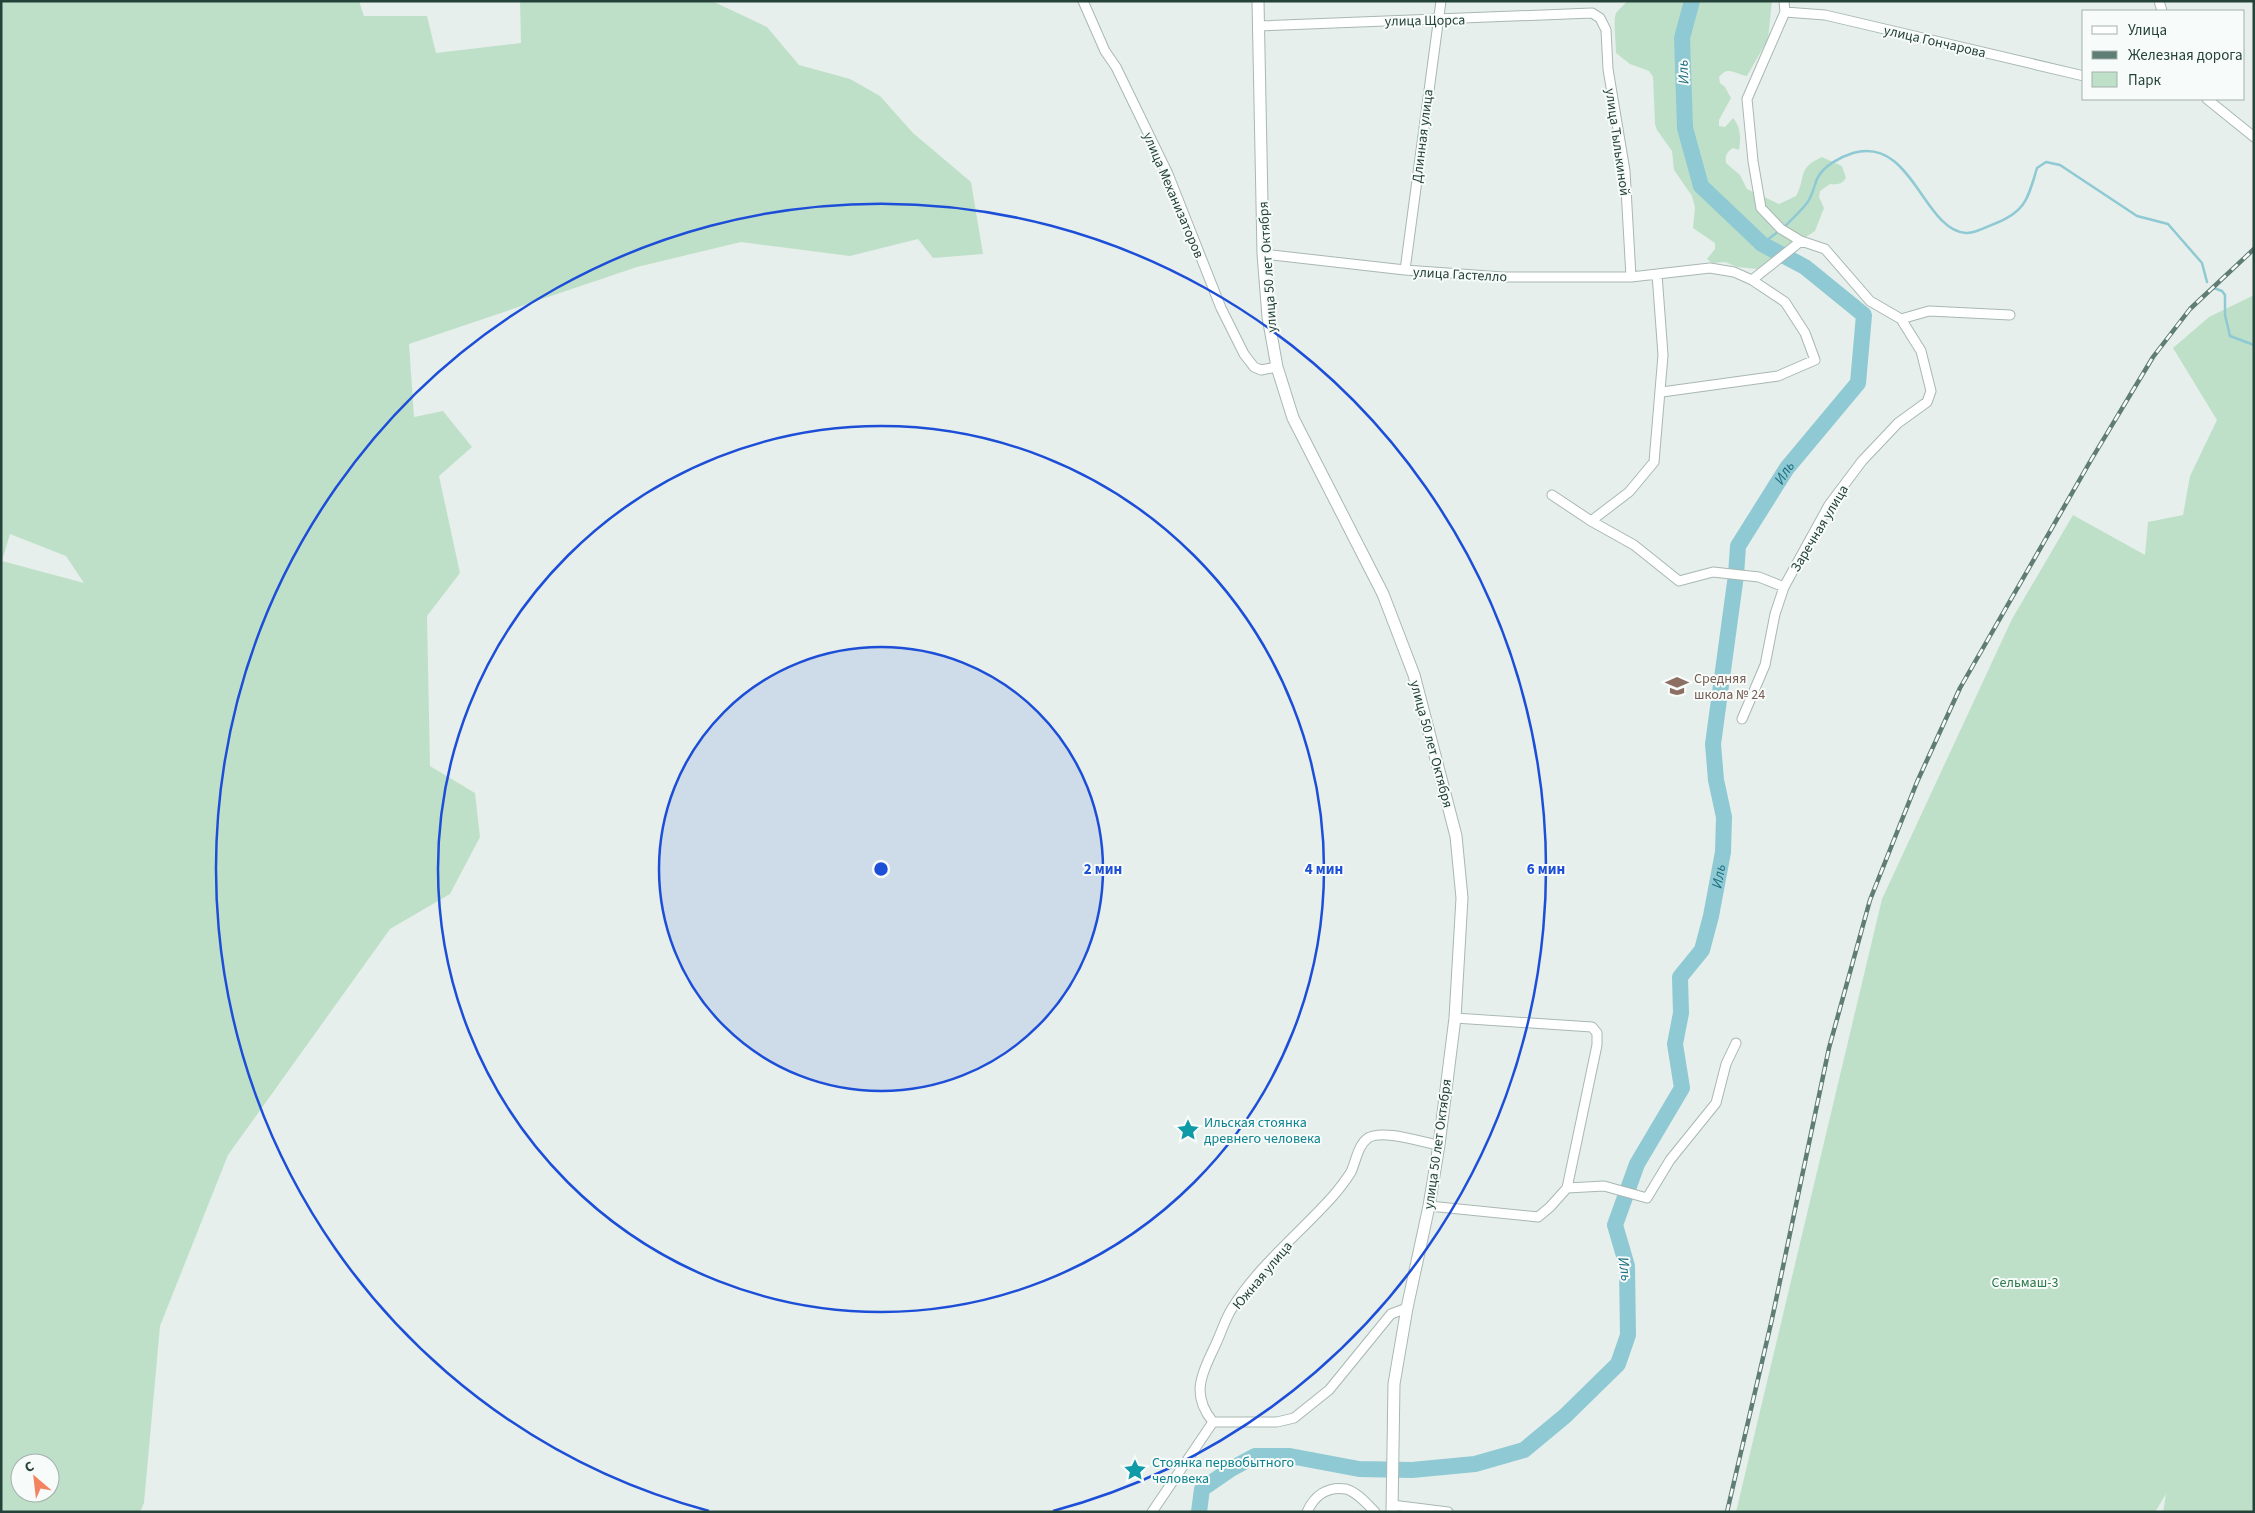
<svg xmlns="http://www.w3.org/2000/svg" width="2255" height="1513" font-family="'Source Sans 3',sans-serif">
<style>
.green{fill:#bfe0c8;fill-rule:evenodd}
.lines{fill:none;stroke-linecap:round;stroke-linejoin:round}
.stream{stroke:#8ec9d4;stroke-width:2.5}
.river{stroke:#8ec9d4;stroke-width:16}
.minor-casing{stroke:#a8b8b2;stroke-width:11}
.tertiary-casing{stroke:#a8b8b2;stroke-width:13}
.minor{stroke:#fff;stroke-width:9}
.tertiary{stroke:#fff;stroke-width:11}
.rail-casing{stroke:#5f7d75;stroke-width:4.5}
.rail{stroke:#f7fbf9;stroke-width:2.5;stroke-dasharray:8;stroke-linecap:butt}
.ring{fill:none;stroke:#1d4ed8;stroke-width:2.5}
.labels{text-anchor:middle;stroke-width:4;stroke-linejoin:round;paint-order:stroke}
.street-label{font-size:14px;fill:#24423a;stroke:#f7fbf9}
.education-label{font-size:14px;fill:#785e54;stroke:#f7fbf9;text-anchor:start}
.culture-label{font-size:14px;fill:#0d838f;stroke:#f7fbf9;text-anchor:start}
.park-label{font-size:14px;fill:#2d7a4b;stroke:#f7fbf9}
.water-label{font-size:15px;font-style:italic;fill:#1c6f80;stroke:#f7fbf9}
.centre{fill:#1d4ed8;stroke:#f7fbf9;stroke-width:2.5}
.ring-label{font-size:15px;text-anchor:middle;font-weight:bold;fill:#1d4ed8;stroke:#f7fbf9;stroke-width:4;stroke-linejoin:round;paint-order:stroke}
</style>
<rect width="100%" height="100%" fill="#e6efeb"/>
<path class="green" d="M1 1H359L364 16H427L436 53 521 43 520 1H712L767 27 799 65 850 79 880 96 913 133 971 182 983 254 933 258 918 239 850 256 741 242 637 267 409 344 414 417 443 411 472 447 439 476 460 573 427 616 430 766 475 793 480 837 450 894 390 929 228 1155 160 1326 144 1503 140 1512H1ZM10 534 66 556 84 583 2 561ZM20 1463H50V1493H20Z
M1627 1H1772L1768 39 1747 76C1735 74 1728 65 1719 77L1720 83 1725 87 1731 98 1719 120V126L1725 127 1733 118C1741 127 1741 139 1739 150L1733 148C1727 152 1725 155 1726 163L1740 175 1747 189 1779 204 1796 196C1807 176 1796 169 1822 157L1842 166 1846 178C1842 184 1838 185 1830 184L1820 191 1819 197 1824 208 1815 231 1757 269 1737 267 1725 262 1712 263 1707 259 1715 249V243L1693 228 1695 208 1692 196 1674 170 1672 151 1657 130 1655 124 1653 77 1649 71 1630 64 1616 53C1616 44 1613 19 1616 13 1619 9 1624 5 1627 1Z
M2254 295V1512H2163L2166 1494 2155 1512H1736L1882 899 2012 619 2073 515 2145 555 2148 522 2183 515 2190 476 2217 420 2173 348 2209 317Z"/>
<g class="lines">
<path class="stream" d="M1783 228C1791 220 1800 212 1807 203 1812 197 1814 187 1817 179 1823 166 1840 157 1853 153 1912 136 1923 230 1966 233 1974 234 1986 227 1994 224 2026 212 2028 198 2037 168L2046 162 2060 165 2137 216 2168 224 2202 263 2207 282
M1762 244 1779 231
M2214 288 2222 291 2225 295V315L2230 336 2254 345"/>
<path class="river" id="s1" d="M1199 1512 1202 1489 1231 1469 1255 1456H1290L1359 1469 1412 1470 1475 1464 1524 1450 1565 1416 1618 1364 1628 1335 1627 1266 1615 1225 1637 1164 1682 1088 1675 1044 1681 1013 1680 977 1702 950 1711 916 1723 852 1724 817 1716 780 1713 744 1736 575 1738 546 1787 468 1858 383 1864 315 1805 267 1762 244 1701 186 1685 128 1682 38 1692 1"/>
<defs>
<path id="minor" d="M1083 1 1105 51 1116 67 1168 174 1221 308 1244 354 1254 367 1261 370 1277 367
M2159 1 2162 11
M1785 12 1825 15 2084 76
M1258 26 1592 13 1600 18 1606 30 1608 69 1625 171 1631 277
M2207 99 2254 137
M1263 254 1405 270 1503 277H1631L1710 268 1734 272 1752 280 1785 302 1805 333 1815 360 1778 376 1662 392
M1405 270 1441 1
M1752 280 1801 241
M1901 319 1929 311 2010 315
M1552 495 1591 521 1634 545 1679 581 1713 572 1759 577 1784 587
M1591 521 1629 492 1654 462 1663 355 1657 274
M1742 719 1765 665 1775 614 1784 587 1829 505 1862 461 1898 423 1927 402 1931 391 1921 351 1901 319 1870 301 1825 249 1801 241 1781 229 1761 208 1753 161 1747 99 1785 12 1784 1
M1567 1188 1604 1186 1647 1198 1670 1160 1716 1103 1726 1064 1736 1043
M1429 1206 1538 1217 1550 1207 1567 1188 1597 1045V1033L1592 1027 1455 1018
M1213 1422C1191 1395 1201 1376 1214 1348 1220 1336 1224 1322 1231 1310 1257 1267 1300 1233 1333 1196 1339 1189 1346 1180 1351 1172 1356 1161 1358 1145 1368 1138 1383 1129 1421 1142 1439 1145
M1213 1422H1277L1294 1418 1329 1390 1391 1314 1407 1308
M1392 1505 1448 1512
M1152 1512 1213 1422
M1307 1512C1314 1496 1327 1486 1346 1489 1357 1492 1367 1504 1375 1512"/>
<path id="tertiary" d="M1258 1 1263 254 1268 317 1277 367 1293 418 1383 594 1414 675 1456 836 1462 898 1455 1018 1439 1145 1429 1206 1407 1308 1394 1384 1392 1512"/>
</defs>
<use href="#minor" class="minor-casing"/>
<use href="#tertiary" class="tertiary-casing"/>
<use href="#minor" class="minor"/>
<use href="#tertiary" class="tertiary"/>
<defs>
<path id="rail" d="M1727 1512 1772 1319 1829 1048 1870 900 1917 782 1960 688 2091 460 2153 357 2190 309 2254 249"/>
</defs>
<use href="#rail" class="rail-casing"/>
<use href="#rail" class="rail"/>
</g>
<circle cx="881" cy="869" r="222" fill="#1d4ed8" fill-opacity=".12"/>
<g class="ring">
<circle cx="881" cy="869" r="222"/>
<circle cx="881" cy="869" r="443"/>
<path d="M709 1511A665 665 0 1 1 1053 1511"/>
</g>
<defs>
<symbol id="school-bare" viewBox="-9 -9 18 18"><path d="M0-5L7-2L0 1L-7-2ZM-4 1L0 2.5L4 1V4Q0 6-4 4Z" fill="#8d6e63" stroke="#f7fbf9" stroke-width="2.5" paint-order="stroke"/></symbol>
<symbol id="sight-bare" viewBox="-9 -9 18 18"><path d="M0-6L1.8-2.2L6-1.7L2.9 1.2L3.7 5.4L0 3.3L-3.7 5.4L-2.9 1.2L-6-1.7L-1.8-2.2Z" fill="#0f9aa8" stroke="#f7fbf9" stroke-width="2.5" paint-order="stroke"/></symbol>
</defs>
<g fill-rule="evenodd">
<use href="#school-bare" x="1661" y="670" width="32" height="32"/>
<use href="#sight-bare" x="1172" y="1114" width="32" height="32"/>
<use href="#sight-bare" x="1119" y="1454" width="32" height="32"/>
</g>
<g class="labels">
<g class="street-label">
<text transform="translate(1425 20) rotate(-1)" y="5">улица Щорса</text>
<text transform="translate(1935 41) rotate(13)" y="5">улица Гончарова</text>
<text transform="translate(1422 136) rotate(-83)" y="5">Длинная улица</text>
<text transform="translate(1618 142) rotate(82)" y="5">улица Тылькиной</text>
<text transform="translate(1174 195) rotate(67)" y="5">улица Механизаторов</text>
<text transform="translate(1267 267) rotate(-94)" y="5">улица 50 лет Октября</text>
<text transform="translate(1460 274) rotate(3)" y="5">улица Гастелло</text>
<text transform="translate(1819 528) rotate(-59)" y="5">Заречная улица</text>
<text transform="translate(1432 744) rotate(75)" y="5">улица 50 лет Октября</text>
<text transform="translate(1437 1144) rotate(-82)" y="5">улица 50 лет Октября</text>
<text transform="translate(1262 1275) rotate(-50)" y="5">Южная улица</text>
</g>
<g class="education-label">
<text x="1694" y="683">Средняя<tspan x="1694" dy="16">школа № 24</tspan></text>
</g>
<g class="culture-label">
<text x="1204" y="1127">Ильская стоянка<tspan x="1204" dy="16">древнего человека</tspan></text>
<text x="1152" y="1467">Стоянка первобытного<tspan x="1152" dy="16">человека</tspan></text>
</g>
<g class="park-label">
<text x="2025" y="1287">Сельмаш-3</text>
</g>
<g class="water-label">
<text transform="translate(1683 72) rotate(-92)" y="5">Иль</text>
<text dy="5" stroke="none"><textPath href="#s1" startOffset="1424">Иль</textPath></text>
<text dy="5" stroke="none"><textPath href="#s1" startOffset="1004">Иль</textPath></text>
<text transform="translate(1625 1269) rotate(82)" y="5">Иль</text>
</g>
</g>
<circle cx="881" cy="869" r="8" class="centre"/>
<g class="ring-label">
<text x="1103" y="874">2 мин</text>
<text x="1324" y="874">4 мин</text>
<text x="1546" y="874">6 мин</text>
</g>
<rect width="2255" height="1513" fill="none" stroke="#24423a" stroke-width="5"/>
<rect x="2082" y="10" width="162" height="90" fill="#f7fbf9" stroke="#a3b1ad"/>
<rect x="2092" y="26" width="25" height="8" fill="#ffffff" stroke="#a3b1ad"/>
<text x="2128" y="35" font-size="15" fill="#24423a">Улица</text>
<rect x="2092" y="51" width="25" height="8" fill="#5f7d75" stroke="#a3b1ad"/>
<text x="2128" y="60" font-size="15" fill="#24423a">Железная дорога</text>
<rect x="2092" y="72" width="25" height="15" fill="#bfe0c8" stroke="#a3b1ad"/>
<text x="2128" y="85" font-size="15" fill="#24423a">Парк</text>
<g transform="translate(35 1478) rotate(332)"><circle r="24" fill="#f7fbf9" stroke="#a3b1ad"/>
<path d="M0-4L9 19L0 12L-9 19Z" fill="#f4845f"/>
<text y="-8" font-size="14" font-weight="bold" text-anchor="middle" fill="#24423a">С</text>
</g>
</svg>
